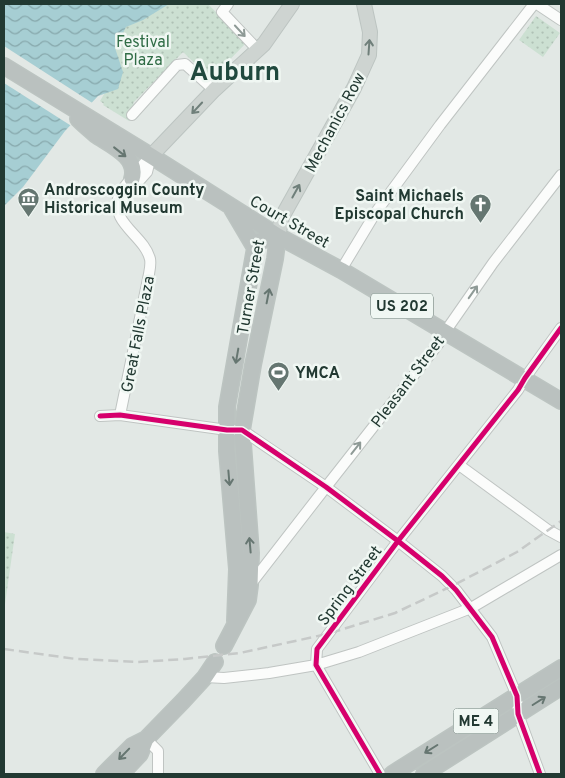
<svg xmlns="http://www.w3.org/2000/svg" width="565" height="778" font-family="Overpass,sans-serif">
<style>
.green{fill:url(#green-dots)}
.water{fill:url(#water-waves)}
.pier{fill:#e2e8e5}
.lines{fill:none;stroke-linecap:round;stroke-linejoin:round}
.minor-casing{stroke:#bfc4c2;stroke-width:12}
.major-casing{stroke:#bcc4c1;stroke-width:16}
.highway-casing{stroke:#bcc4c1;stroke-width:18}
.minor{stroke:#fbfcfb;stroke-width:10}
.major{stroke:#ced4d1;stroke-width:14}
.highway{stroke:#bac1bf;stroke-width:15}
.rail{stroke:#c6c9c8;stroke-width:2.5;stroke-dasharray:10 5;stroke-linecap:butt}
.cycleway-casing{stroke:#f0f7f3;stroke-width:8}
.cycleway{stroke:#d6006c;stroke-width:5}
.oneway{stroke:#8e9a96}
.oneway2{stroke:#6f7f7a}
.oneway3{stroke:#667671}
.labels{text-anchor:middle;stroke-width:5;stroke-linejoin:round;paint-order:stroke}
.shield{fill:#f0f7f3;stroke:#60726c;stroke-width:1}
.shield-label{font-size:15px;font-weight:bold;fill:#223932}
.park-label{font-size:16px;fill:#2f6c45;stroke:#f0f7f3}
.street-label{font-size:16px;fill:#223932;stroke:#f0f7f3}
.poi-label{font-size:16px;font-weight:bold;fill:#223932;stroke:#f0f7f3;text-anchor:start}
.town-label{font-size:26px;font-weight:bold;fill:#20493e;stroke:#f0f7f3}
</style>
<defs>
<pattern id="green-dots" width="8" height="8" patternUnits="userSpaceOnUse" patternTransform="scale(1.25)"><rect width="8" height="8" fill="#cce0d2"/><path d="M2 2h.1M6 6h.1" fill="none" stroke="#afc1b5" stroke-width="1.8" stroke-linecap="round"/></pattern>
<pattern id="water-waves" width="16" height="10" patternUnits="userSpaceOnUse" patternTransform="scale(1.25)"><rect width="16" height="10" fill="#a6ced3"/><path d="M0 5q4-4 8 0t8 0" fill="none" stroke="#87a8ac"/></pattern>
</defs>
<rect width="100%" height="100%" fill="#e2e8e5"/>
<path class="green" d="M159 4H208L246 43 211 79 183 52 133 103 140 110 129 121 103 105 104 104 100 101 107 89 111 35C117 31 125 25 132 22 148 17 149 18 159 4Z
M536 16 560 33 543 57 519 40Z
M4 532 15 534 4 611Z"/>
<path class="water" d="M4 4H169L143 20 126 27 115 48 123 72 118 89 98 96 65 131 23 187 4 206Z"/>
<path class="pier" d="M4 46 94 104 73 127 4 83Z"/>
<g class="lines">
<defs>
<path id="minor" d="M228 4 222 12 258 50
M537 4 561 20
M132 115 177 65 185 64 214 90
M122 200 147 172 151 156
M341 270 376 212 440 125 534 4
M120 415 149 274C150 269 151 264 150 259 144 235 109 223 119 195 122 188 145 162 151 156
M100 416 120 415 227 430H242L326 487 398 541 442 576 456 590 492 637 517 696 518 714 540 774
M459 465 548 530 561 537
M250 585 326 487 439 343 445 332 493 263 561 175
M205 677 224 678 269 673 316 665 359 652 471 608 561 555
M146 739 158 751V774
M380 774 316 665 317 649 398 541 518 390 525 378 561 328"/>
<path id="major" d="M151 156 214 90 264 44 292 4
M278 236 282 217 354 88 369 55 370 32 364 4"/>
<path id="highway" d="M4 66 151 156 278 236 341 270 561 401
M78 119C84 125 90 130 96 135 111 145 139 157 132 179
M232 209 255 248
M235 621 237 569 227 451V407L255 248 260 241 278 236
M224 646 248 600 250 585 251 553 242 430 253 365 275 259 278 236
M104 774 132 746 146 739 183 701 205 677 215 662
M121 774 140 754 146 739
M392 774 561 668
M424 774 561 687"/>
</defs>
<use href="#minor" class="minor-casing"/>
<use href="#major" class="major-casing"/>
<use href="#highway" class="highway-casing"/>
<use href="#minor" class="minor"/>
<use href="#major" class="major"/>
<use href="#highway" class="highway"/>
<path class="rail" d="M4 649 76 659 138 662 185 659 240 653 327 634 395 613 452 586 517 552 561 521"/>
<defs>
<path id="cycleway" d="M100 416 120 415 227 430H242L326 487 398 541 442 576 456 590 492 637 517 696 518 714 540 774
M380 774 316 665 317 649 398 541 518 390 525 378 561 328"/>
</defs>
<use href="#cycleway" class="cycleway-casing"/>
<use href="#cycleway" class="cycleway"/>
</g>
<defs><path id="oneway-shaft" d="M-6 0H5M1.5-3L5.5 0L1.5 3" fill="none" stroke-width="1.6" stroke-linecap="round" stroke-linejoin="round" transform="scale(1.25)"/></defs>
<g class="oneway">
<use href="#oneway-shaft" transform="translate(240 31) rotate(47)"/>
<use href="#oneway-shaft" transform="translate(473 292) rotate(-55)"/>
<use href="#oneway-shaft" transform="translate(356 448) rotate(-52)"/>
</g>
<g class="oneway2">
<use href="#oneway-shaft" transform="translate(369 47) rotate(-86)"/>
<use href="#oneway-shaft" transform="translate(197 108) rotate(133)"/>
<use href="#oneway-shaft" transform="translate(296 191) rotate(-61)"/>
</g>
<g class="oneway3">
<use href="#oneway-shaft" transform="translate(120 152) rotate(38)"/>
<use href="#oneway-shaft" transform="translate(268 296) rotate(-79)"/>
<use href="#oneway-shaft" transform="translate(237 356) rotate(100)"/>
<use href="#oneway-shaft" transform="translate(229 478) rotate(85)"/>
<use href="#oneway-shaft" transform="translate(250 545) rotate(-95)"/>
<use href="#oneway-shaft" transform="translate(539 701) rotate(-32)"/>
<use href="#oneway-shaft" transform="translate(431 749) rotate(148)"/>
<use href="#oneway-shaft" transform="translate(124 754) rotate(134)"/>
</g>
<defs>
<symbol id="museum-pin" viewBox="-11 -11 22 30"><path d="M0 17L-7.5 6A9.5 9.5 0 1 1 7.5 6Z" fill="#657671" stroke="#f0f7f3"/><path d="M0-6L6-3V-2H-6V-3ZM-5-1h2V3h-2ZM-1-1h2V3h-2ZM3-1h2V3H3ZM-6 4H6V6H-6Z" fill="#fff"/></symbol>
<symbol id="church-pin" viewBox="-11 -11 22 30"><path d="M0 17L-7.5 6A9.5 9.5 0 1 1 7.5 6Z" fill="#657671" stroke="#f0f7f3"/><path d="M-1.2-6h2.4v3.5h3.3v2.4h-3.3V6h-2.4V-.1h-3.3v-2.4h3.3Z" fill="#fff"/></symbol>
<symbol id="stadium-pin" viewBox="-11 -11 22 30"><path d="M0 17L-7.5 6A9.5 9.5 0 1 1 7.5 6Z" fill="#657671" stroke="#f0f7f3"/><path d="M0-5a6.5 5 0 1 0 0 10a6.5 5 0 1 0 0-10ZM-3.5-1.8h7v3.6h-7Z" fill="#fff"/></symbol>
</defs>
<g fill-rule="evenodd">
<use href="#museum-pin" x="16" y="186" width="25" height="34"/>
<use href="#church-pin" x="468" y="192" width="25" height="34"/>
<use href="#stadium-pin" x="266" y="360" width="25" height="34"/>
</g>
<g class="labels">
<g class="shield">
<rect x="371" y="293.5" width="62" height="25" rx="4"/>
<rect x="453.5" y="708.5" width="45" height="25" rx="4"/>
</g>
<g class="shield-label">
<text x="402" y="311">US 202</text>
<text x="476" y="726">ME 4</text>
</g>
<g class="park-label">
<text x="143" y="47">Festival<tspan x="143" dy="18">Plaza</tspan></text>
</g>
<g class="street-label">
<text transform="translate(334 122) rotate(-62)" y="6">Mechanics Row</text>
<text transform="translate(290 221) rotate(30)" y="6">Court Street</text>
<text transform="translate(250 287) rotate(-80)" y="6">Turner Street</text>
<text transform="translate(137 334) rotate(-79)" y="6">Great Falls Plaza</text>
<text transform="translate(407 381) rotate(-53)" y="6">Pleasant Street</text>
<text transform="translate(349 585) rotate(-53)" y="6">Spring Street</text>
</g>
<g class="poi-label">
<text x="44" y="195">Androscoggin County<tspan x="44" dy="18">Historical Museum</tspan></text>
<text x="464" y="201" text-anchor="end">Saint Michaels<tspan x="464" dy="18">Episcopal Church</tspan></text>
<text x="295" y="378">YMCA</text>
</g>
<g class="town-label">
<text x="235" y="80">Auburn</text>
</g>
</g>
<rect width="565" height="778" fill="none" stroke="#223932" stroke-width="10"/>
</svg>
